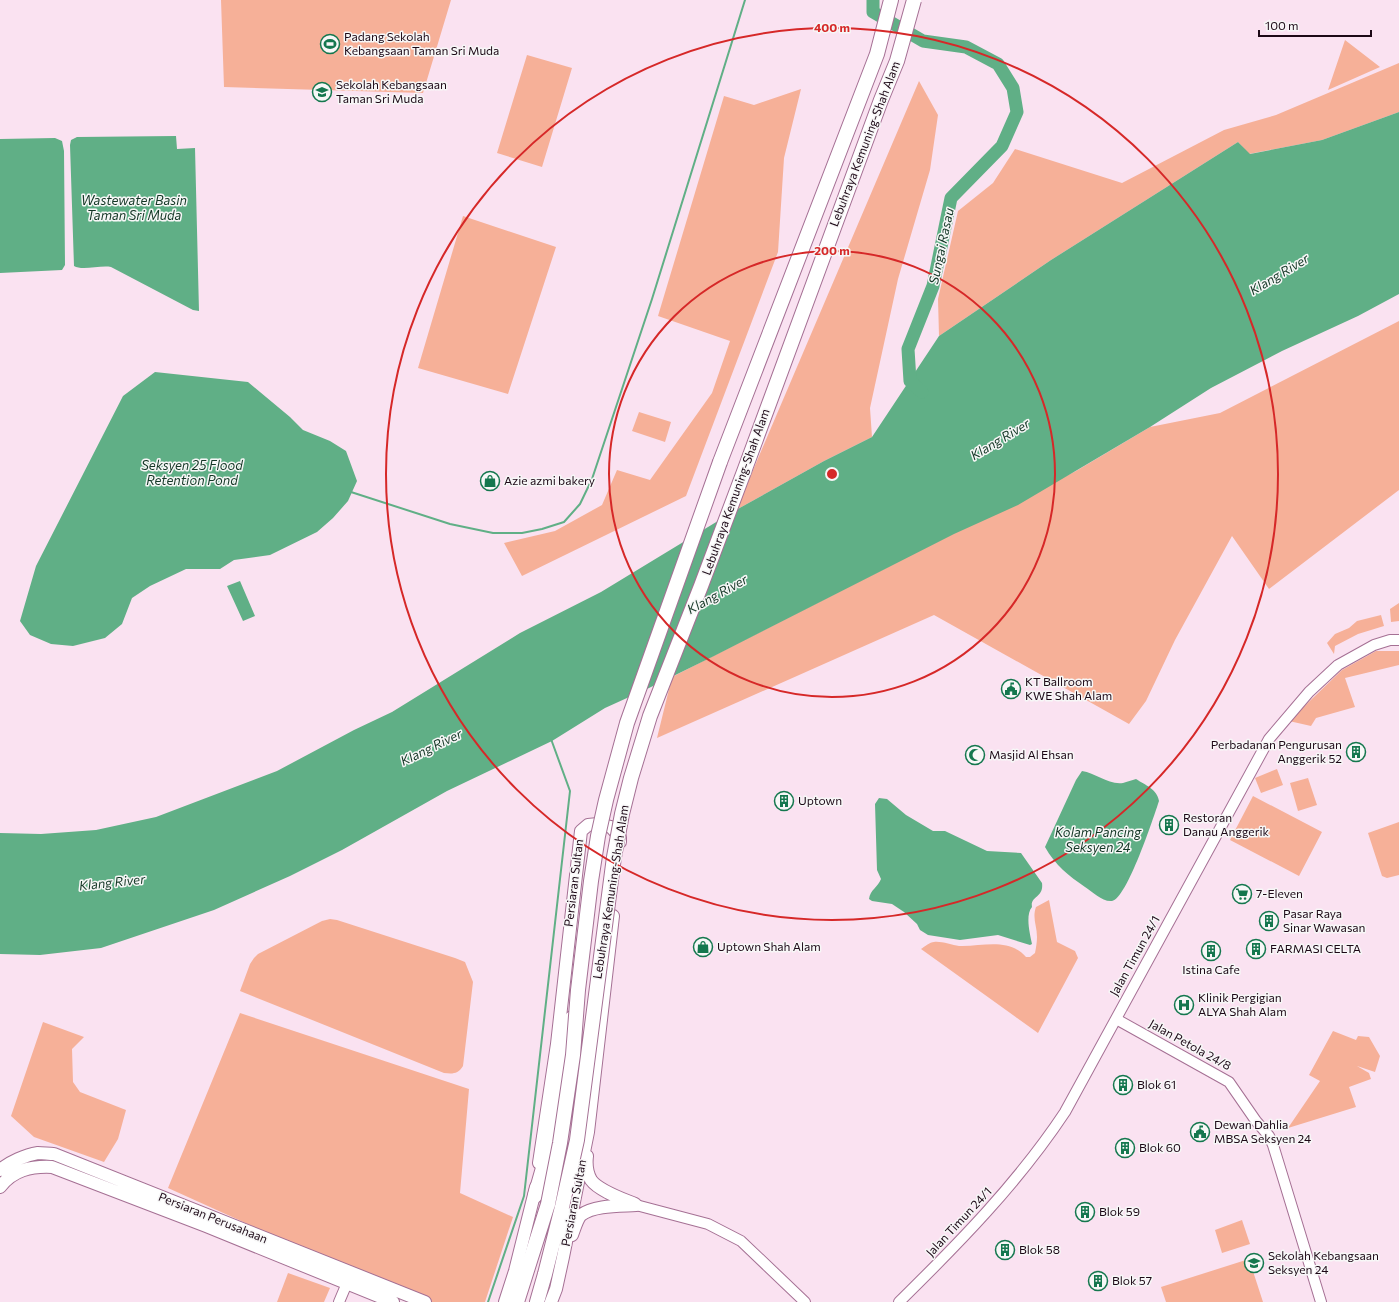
<svg xmlns="http://www.w3.org/2000/svg" width="1399" height="1302" font-family="Commissioner,sans-serif">
<style>
.green{fill:#f6b098}
.water{fill:#60af86}
.lines{fill:none;stroke-linecap:round;stroke-linejoin:round}
.stream{stroke:#60af86;stroke-width:2}
.river{stroke:#60af86;stroke-width:13}
.minor-casing{stroke:#a57094;stroke-width:12}
.major-casing{stroke:#a57094;stroke-width:14}
.highway-casing{stroke:#a57094;stroke-width:16}
.minor{stroke:#fff;stroke-width:10}
.major{stroke:#fff;stroke-width:12}
.highway{stroke:#fff;stroke-width:14}
.highway-bridge-casing{stroke:#a57094;stroke-width:16;stroke-linecap:butt}
.highway-bridge{stroke:#fff;stroke-width:14}
.ring{fill:none;stroke:#d62828;stroke-width:2}
.labels{text-anchor:middle;stroke-width:3;stroke-linejoin:round;paint-order:stroke}
.poi-label{font-size:12px;fill:#1c0816;stroke:#f7f7f7;text-anchor:start}
.street-label{font-size:12px;fill:#1c0816;stroke:#f7f7f7}
.water-label{font-size:13px;font-style:italic;fill:#143726;stroke:#f7f7f7}
.centre{fill:#d62828;stroke:#f7f7f7;stroke-width:2}
.ring-label{font-size:12px;text-anchor:middle;font-weight:bold;fill:#d62828;stroke:#f7f7f7;stroke-width:3;stroke-linejoin:round;paint-order:stroke}
</style>
<rect width="100%" height="100%" fill="#fae2f1"/>
<path class="green" d="M221 0H451L423 93 224 87Z
M1345 40 1380 67 1328 90Z
M527 55 572 68 542 167 497 153Z
M1399 63V112L1322 140 1249 154 1238 142 1051 260 939 336 938 299 958 211 993 183 1015 149 1122 183 1224 130 1276 115Z
M919 81 938 115 930 170 898 279 870 408 872 437 824 461 736 510Z
M801 89 784 158 778 252 686 496 522 576 504 543 555 531 602 505 617 470 650 480 712 393 730 341 658 316 724 96 754 105Z
M463 216 556 247 508 394 418 368Z
M1399 321V490L1269 589 1232 536 1175 640 1146 701 1129 724 934 615 657 738 672 677 1076 471 1150 427 1220 413Z
M639 412 671 422 665 442 632 431Z
M1399 603V621L1391 622 1390 609Z
M1381 615 1384 626 1358 634 1335 646 1334 654 1327 643 1335 634 1349 628 1357 621Z
M1376 651H1399V665L1345 678 1355 707 1316 718 1311 726 1289 721 1342 670Z
M1277 769 1283 785 1261 793 1255 778Z
M1308 778 1317 805 1298 811 1290 783Z
M1253 796 1322 832 1299 876 1230 840Z
M1399 822V875L1387 878 1382 876 1368 833Z
M1049 900 1057 942 1075 951 1078 958 1038 1033 921 949C924 947 930 942 934 942 941 941 952 945 959 946 982 947 1008 937 1026 957H1030L1035 953C1036 948 1037 942 1037 937 1037 926 1032 918 1036 907Z
M330 919 337 920 455 958 465 962 473 982 463 1066C458 1074 453 1074 444 1073L240 991 250 964 254 958 258 954 322 921Z
M240 1013 469 1089 460 1193 513 1217 485 1302H420L168 1188Z
M43 1022 84 1037 72 1049 73 1082 80 1092 126 1110 118 1139 104 1162 34 1137 11 1116Z
M1333 1031 1356 1040 1358 1036 1369 1037 1380 1056 1375 1072 1357 1066 1369 1073 1371 1079 1349 1087 1356 1107 1288 1128 1320 1081 1309 1075Z
M1242 1220 1250 1244 1222 1253 1215 1230Z
M1249 1259 1263 1302H1166L1161 1287Z
M288 1273 330 1288 324 1302H277Z"/>
<path class="water" d="M1399 112V294L1358 316 1282 351 1211 388 1150 427 1018 505 954 534 714 656 649 688 605 708 552 741 447 791 342 850 290 876 214 910 101 948 40 955 0 954V833L41 834 96 830 156 817 277 771 354 730 392 712 520 633 601 592 736 510 824 461 872 437 939 336 1051 260 1238 142 1250 154 1322 140Z
M176 136 177 149 195 148 199 311 193 310 111 267C100 265 82 271 74 266L70 145 71 140 77 137Z
M55 138 62 141 64 151 65 265 62 270 0 273V139Z
M155 372 248 382 290 417 303 430 330 441 346 451 357 481 348 501 333 518 317 532 270 555 234 560 220 569H186L150 586 132 598 122 624 105 638 73 646 51 644 30 635 20 621 36 566 123 396Z
M240 581 255 616 243 621 227 586Z
M1082 771C1096 773 1108 785 1123 783 1127 782 1132 780 1136 779 1145 785 1157 789 1159 801 1154 816 1127 899 1112 901 1102 902 1093 892 1085 887 1069 876 1055 865 1045 847L1076 780Z
M879 798 887 799 906 815 933 831H945L987 851 1021 853 1042 883C1044 898 1030 896 1032 907 1025 915 1030 934 1032 944L1030 945 998 935 960 940 928 935 920 930 917 924 904 912 892 904 872 901 869 899C870 890 878 887 881 879L877 870 875 804Z"/>
<g class="lines">
<path class="stream" d="M351 492 450 524 493 533H522L542 529 564 522 580 504 592 479 652 299 745 0
M488 1302 524 1196 570 791 551 739"/>
<path class="river" d="M873 0V12L923 41 966 47 998 64 1013 88 1017 112 1002 146 951 198 933 286 908 349 910 381 922 392"/>
<defs>
<path id="minor" d="M1116 1019 1229 1082 1256 1121 1269 1136 1273 1145 1321 1302
M636 1205 708 1224 741 1241 805 1302
M339 1302 350 1276
M899 1302C959 1243 1018 1183 1065 1112L1269 739 1309 692 1338 665 1374 645 1390 640H1399"/>
<path id="major" d="M587 1156C586 1164 587 1173 591 1180 599 1191 623 1199 635 1204
M539 1163 557 1044 581 831 588 825 598 824 611 827 620 837V842
M0 1170C10 1162 25 1155 38 1153 43 1153 49 1154 54 1154L425 1302
M0 1187C13 1170 31 1166 52 1167L206 1226 393 1302
M572 1235C574 1230 577 1219 581 1215 594 1205 620 1206 636 1205
M505 1302 515 1271 536 1187
M551 1302 556 1289 563 1257 588 1132 613 916"/>
<path id="highway" d="M720 462 877 54 891 0
M535 1196 551 1140 567 1037 572 1018
M517 1302 548 1204
M537 1302 545 1274 562 1207"/>
</defs>
<use href="#minor" class="minor-casing"/>
<use href="#major" class="major-casing"/>
<use href="#highway" class="highway-casing"/>
<use href="#minor" class="minor"/>
<use href="#major" class="major"/>
<use href="#highway" class="highway"/>
<defs>
<path id="highway-bridge" d="M548 1204 560 1143 573 1055 578 990 591 881 598 836 606 800 627 723 720 462
M562 1207 577 1140 614 857 622 814 631 778 650 716 701 586 745 469 881 100 897 61 914 0"/>
</defs>
<use href="#highway-bridge" class="highway-bridge-casing"/>
<use href="#highway-bridge" class="highway-bridge"/>
</g>
<g class="ring">
<circle cx="832" cy="474" r="223"/>
<circle cx="832" cy="474" r="446"/>
</g>
<defs>
<symbol id="stadium-ring" viewBox="-11 -11 22 22"><circle r="9.5" fill="#f7f7f7" stroke="#14774e" stroke-width="1.5"/><path d="M0-5a6.5 5 0 1 0 0 10a6.5 5 0 1 0 0-10ZM-3.5-1.8h7v3.6h-7Z" fill="#14774e"/></symbol>
<symbol id="school-ring" viewBox="-11 -11 22 22"><circle r="9.5" fill="#f7f7f7" stroke="#14774e" stroke-width="1.5"/><path d="M0-5L7-2L0 1L-7-2ZM-4 1L0 2.5L4 1V4Q0 6-4 4Z" fill="#14774e"/></symbol>
<symbol id="shop-ring" viewBox="-11 -11 22 22"><circle r="9.5" fill="#f7f7f7" stroke="#14774e" stroke-width="1.5"/><path d="M-5-2.5h2.3a2.7 3.5 0 0 1 5.4 0H5L5.5 6h-11ZM-1.5-2.5h3a1.5 2.3 0 0 0-3 0Z" fill="#14774e"/></symbol>
<symbol id="civic-ring" viewBox="-11 -11 22 22"><circle r="9.5" fill="#f7f7f7" stroke="#14774e" stroke-width="1.5"/><path d="M-.6-6.5H3V-4.5H.6V-3L4-1V1h2V6H-6V1h2V-1L-.6-3ZM-1.2 2.5V6h2.4V2.5Z" fill="#14774e"/></symbol>
<symbol id="building-ring" viewBox="-11 -11 22 22"><circle r="9.5" fill="#f7f7f7" stroke="#14774e" stroke-width="1.5"/><path d="M-4-6H4V6H1V3H-1V6H-4ZM-2.5-4.3h1.7v1.8h-1.7ZM.8-4.3h1.7v1.8H.8ZM-2.5-1h1.7V.8h-1.7ZM.8-1h1.7V.8H.8Z" fill="#14774e"/></symbol>
<symbol id="mosque-ring" viewBox="-11 -11 22 22"><circle r="9.5" fill="#f7f7f7" stroke="#14774e" stroke-width="1.5"/><path d="M3.5-4.9A6 6 0 1 0 3.5 4.9A5 5 0 1 1 3.5-4.9Z" fill="#14774e"/></symbol>
<symbol id="supermarket-ring" viewBox="-11 -11 22 22"><circle r="9.5" fill="#f7f7f7" stroke="#14774e" stroke-width="1.5"/><path d="M-6-5.5h2.5l.6 2H6L4.5 2H-2.5L-4.4-4H-6ZM-1.5 3.2a1.3 1.3 0 1 0 .1 0ZM3 3.2a1.3 1.3 0 1 0 .1 0Z" fill="#14774e"/></symbol>
<symbol id="hospital-ring" viewBox="-11 -11 22 22"><circle r="9.5" fill="#f7f7f7" stroke="#14774e" stroke-width="1.5"/><path d="M-5-5h3v3.5h4V-5h3V5h-3V1.5h-4V5h-3Z" fill="#14774e"/></symbol>
</defs>
<g fill-rule="evenodd">
<use href="#stadium-ring" x="319" y="33" width="22" height="22"/>
<use href="#school-ring" x="311" y="81" width="22" height="22"/>
<use href="#shop-ring" x="479" y="470" width="22" height="22"/>
<use href="#civic-ring" x="1000" y="678" width="22" height="22"/>
<use href="#building-ring" x="1345" y="741" width="22" height="22"/>
<use href="#mosque-ring" x="964" y="744" width="22" height="22"/>
<use href="#building-ring" x="773" y="790" width="22" height="22"/>
<use href="#building-ring" x="1158" y="814" width="22" height="22"/>
<use href="#supermarket-ring" x="1231" y="883" width="22" height="22"/>
<use href="#building-ring" x="1258" y="910" width="22" height="22"/>
<use href="#shop-ring" x="692" y="936" width="22" height="22"/>
<use href="#building-ring" x="1245" y="938" width="22" height="22"/>
<use href="#building-ring" x="1200" y="940" width="22" height="22"/>
<use href="#hospital-ring" x="1173" y="994" width="22" height="22"/>
<use href="#building-ring" x="1112" y="1074" width="22" height="22"/>
<use href="#civic-ring" x="1189" y="1121" width="22" height="22"/>
<use href="#building-ring" x="1114" y="1137" width="22" height="22"/>
<use href="#building-ring" x="1074" y="1201" width="22" height="22"/>
<use href="#building-ring" x="994" y="1239" width="22" height="22"/>
<use href="#school-ring" x="1243" y="1252" width="22" height="22"/>
<use href="#building-ring" x="1087" y="1270" width="22" height="22"/>
</g>
<g class="labels">
<g class="poi-label">
<text x="344" y="41">Padang Sekolah<tspan x="344" dy="14">Kebangsaan Taman Sri Muda</tspan></text>
<text x="336" y="89">Sekolah Kebangsaan<tspan x="336" dy="14">Taman Sri Muda</tspan></text>
<text x="504" y="485">Azie azmi bakery</text>
<text x="1025" y="686">KT Ballroom<tspan x="1025" dy="14">KWE Shah Alam</tspan></text>
<text x="1342" y="749" text-anchor="end">Perbadanan Pengurusan<tspan x="1342" dy="14">Anggerik 52</tspan></text>
<text x="989" y="759">Masjid Al Ehsan</text>
<text x="798" y="805">Uptown</text>
<text x="1183" y="822">Restoran<tspan x="1183" dy="14">Danau Anggerik</tspan></text>
<text x="1256" y="898">7-Eleven</text>
<text x="1283" y="918">Pasar Raya<tspan x="1283" dy="14">Sinar Wawasan</tspan></text>
<text x="717" y="951">Uptown Shah Alam</text>
<text x="1270" y="953">FARMASI CELTA</text>
<text x="1211" y="974" text-anchor="middle">Istina Cafe</text>
<text x="1198" y="1002">Klinik Pergigian<tspan x="1198" dy="14">ALYA Shah Alam</tspan></text>
<text x="1137" y="1089">Blok 61</text>
<text x="1214" y="1129">Dewan Dahlia<tspan x="1214" dy="14">MBSA Seksyen 24</tspan></text>
<text x="1139" y="1152">Blok 60</text>
<text x="1099" y="1216">Blok 59</text>
<text x="1019" y="1254">Blok 58</text>
<text x="1268" y="1260">Sekolah Kebangsaan<tspan x="1268" dy="14">Seksyen 24</tspan></text>
<text x="1112" y="1285">Blok 57</text>
</g>
<g class="street-label">
<text transform="translate(865 144) rotate(-69)" y="4">Lebuhraya Kemuning-Shah Alam</text>
<text transform="translate(736 492) rotate(-70)" y="4">Lebuhraya Kemuning-Shah Alam</text>
<text transform="translate(574 883) rotate(-83)" y="4">Persiaran Sultan</text>
<text transform="translate(611 892) rotate(-81)" y="4">Lebuhraya Kemuning-Shah Alam</text>
<text transform="translate(1135 956) rotate(-61)" y="4">Jalan Timun 24/1</text>
<text transform="translate(1190 1045) rotate(29)" y="4">Jalan Petola 24/8</text>
<text transform="translate(574 1203) rotate(-79)" y="4">Persiaran Sultan</text>
<text transform="translate(213 1218) rotate(22)" y="4">Persiaran Perusahaan</text>
<text transform="translate(959 1222) rotate(-47)" y="4">Jalan Timun 24/1</text>
</g>
<g class="water-label">
<text x="134" y="205">Wastewater Basin<tspan x="134" dy="15">Taman Sri Muda</tspan></text>
<text transform="translate(941 246) rotate(-78)" y="5">Sungai Rasau</text>
<text transform="translate(1279 274) rotate(-31)" y="5">Klang River</text>
<text transform="translate(1000 439) rotate(-31)" y="5">Klang River</text>
<text x="192" y="470">Seksyen 25 Flood<tspan x="192" dy="15">Retention Pond</tspan></text>
<text transform="translate(717 594) rotate(-29)" y="5">Klang River</text>
<text transform="translate(431 747) rotate(-26)" y="5">Klang River</text>
<text x="1098" y="837">Kolam Pancing<tspan x="1098" dy="15">Seksyen 24</tspan></text>
<text transform="translate(112 882) rotate(-6)" y="5">Klang River</text>
</g>
</g>
<circle cx="832" cy="474" r="6" class="centre"/>
<g class="ring-label">
<text x="832" y="32">400 m</text>
<text x="832" y="255">200 m</text>
</g>
<path d="M1259 30v6h112v-6" fill="none" stroke="#1c0816" stroke-width="2"/>
<text x="1265" y="30" font-size="12" fill="#1c0816" stroke="#f7f7f7" stroke-width="3" paint-order="stroke">100 m</text>
</svg>
